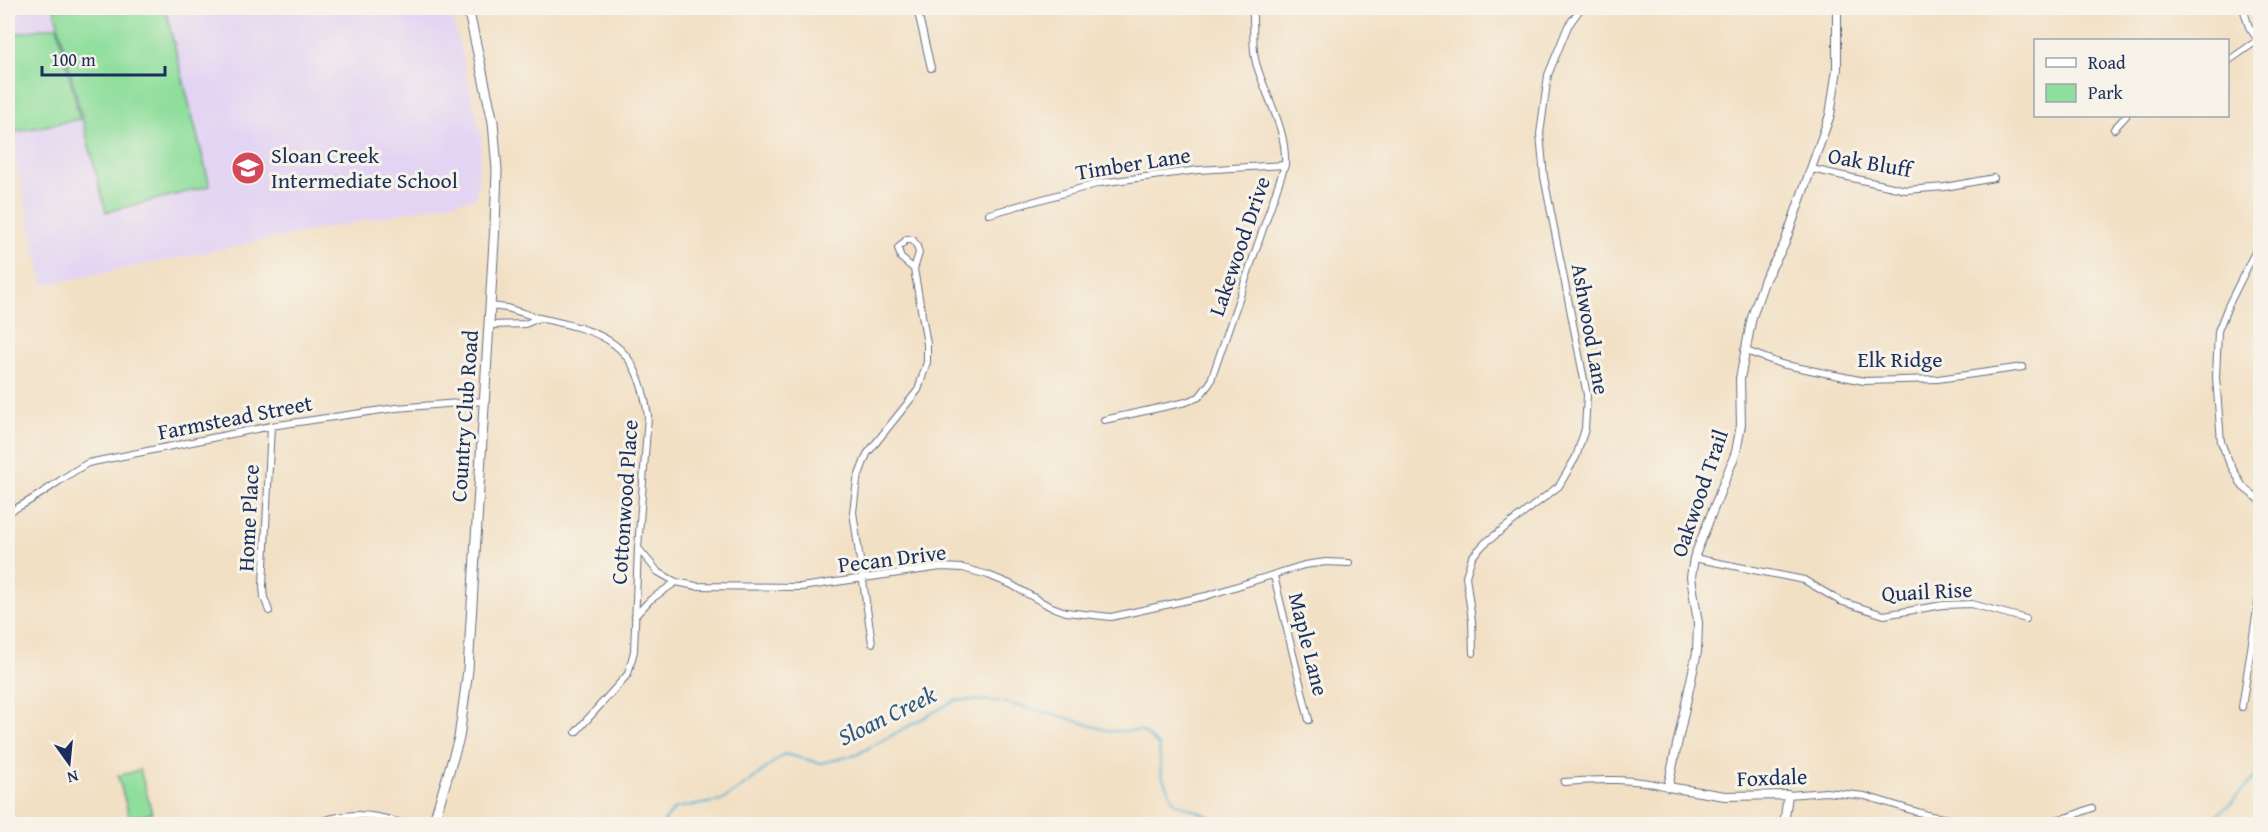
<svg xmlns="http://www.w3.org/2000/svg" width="2268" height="832" font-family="'Gentium Book Plus',serif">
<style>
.built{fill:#e3d4f3}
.green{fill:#8fde9c;stroke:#55867d;stroke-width:1.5}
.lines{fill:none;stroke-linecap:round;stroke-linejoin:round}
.stream{stroke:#58b2d5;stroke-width:2}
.minor-casing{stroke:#666d82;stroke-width:8}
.tertiary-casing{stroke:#666d82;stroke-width:10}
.secondary-casing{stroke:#666d82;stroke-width:11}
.minor{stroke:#fff;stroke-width:6}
.tertiary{stroke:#fff;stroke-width:8}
.secondary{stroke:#fff;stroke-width:9}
.labels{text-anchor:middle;stroke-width:6;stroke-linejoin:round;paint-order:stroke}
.poi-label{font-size:22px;fill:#1b2f5e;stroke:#f7f3e8;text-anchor:start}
.street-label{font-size:22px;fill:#1b2f5e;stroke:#f7f3e8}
.water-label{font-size:24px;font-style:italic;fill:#2d5682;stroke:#f7f3e8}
</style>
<rect width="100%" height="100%" fill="#f7f3e8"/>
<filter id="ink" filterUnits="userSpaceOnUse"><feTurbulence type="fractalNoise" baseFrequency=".0167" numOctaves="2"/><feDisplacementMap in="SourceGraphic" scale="12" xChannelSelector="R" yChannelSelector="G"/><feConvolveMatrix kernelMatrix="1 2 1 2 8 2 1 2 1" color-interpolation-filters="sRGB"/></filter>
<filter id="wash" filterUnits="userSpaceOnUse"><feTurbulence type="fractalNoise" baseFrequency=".008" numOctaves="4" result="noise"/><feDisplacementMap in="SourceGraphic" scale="24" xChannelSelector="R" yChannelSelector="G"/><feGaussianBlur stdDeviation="1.35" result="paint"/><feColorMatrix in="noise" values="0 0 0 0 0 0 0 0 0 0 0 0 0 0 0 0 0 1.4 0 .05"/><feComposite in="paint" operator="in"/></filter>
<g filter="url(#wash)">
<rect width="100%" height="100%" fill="#f2e0c5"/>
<path class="built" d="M8 8H451L482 139 476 198 43 285 8 125Z"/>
<path class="green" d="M54 8H165L210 186 106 212Z
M57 26 80 119 9 133 8 125V35Z
M140 770 152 813 130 819 118 776Z"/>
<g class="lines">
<path class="stream" d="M662 824 675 808 721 801 749 782 784 754 821 763 856 755 956 700 998 701 1057 715 1109 731H1142L1159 746 1161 774 1174 802 1213 818 1237 824
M2206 824 2231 803 2260 771"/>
</g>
</g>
<g filter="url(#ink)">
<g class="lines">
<defs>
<path id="minor" d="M917 8 931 68
M2243 8 2249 27 2260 43
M2228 61 2258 40
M2114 129 2126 116
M1812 169 1906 190 1945 187 1994 178
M989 214 1100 183 1198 170 1285 165
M2260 242 2228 306 2218 331 2216 377 2221 442 2229 462 2243 487 2260 500
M539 318C606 332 637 342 648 416L638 548 634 651 628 674 576 732
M489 325 525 324 539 318 507 308 490 306
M1744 350 1781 364 1864 381 1938 379 2023 367
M1104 420 1186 402 1199 397 1210 383 1285 165C1287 128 1266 98 1256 63 1251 46 1255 25 1252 8
M8 512C37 500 60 478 88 463L271 426 396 408 484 401
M638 548 658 572 676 582 696 586 801 587 941 567 963 568 988 575 1010 584 1049 606 1066 612 1111 617 1206 596 1304 565 1326 562 1349 563
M1694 558 1804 580 1840 601 1884 615 1943 605 1972 604 2026 619
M1274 576 1309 720
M269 611 264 597 263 586 271 426
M635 616 650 600 676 582
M872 643 853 512 857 480 867 454 918 390 927 362V344L914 269 919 253 917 246 913 240 907 239 898 248 901 258 914 269
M1473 653 1472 621 1466 576 1472 557 1485 543 1559 486 1576 457 1585 429 1587 395 1544 177 1540 134 1548 75 1568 26 1581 8
M2242 707 2260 590
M1564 782C1600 779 1634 778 1668 787
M1788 795 1826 792 1865 796 1931 816 1979 824
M332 820 350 824
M311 824C350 812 366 812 405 824
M2036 824 2069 817 2092 808"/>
<path id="tertiary" d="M1784 824 1788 795 1725 796 1668 787 1697 652 1698 623 1691 577 1694 558 1736 452 1741 425 1740 379 1752 317 1765 279 1784 245 1830 115 1837 69V8"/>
<path id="secondary" d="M433 824 459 738 468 670 495 225 497 170 493 122 468 8"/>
</defs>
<use href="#minor" class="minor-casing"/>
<use href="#tertiary" class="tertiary-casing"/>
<use href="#secondary" class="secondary-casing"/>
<use href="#minor" class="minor"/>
<use href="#tertiary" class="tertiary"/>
<use href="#secondary" class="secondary"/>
</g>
</g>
<defs>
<symbol id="school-disc" viewBox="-11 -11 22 22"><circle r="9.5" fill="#d1495b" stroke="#f7f3e8"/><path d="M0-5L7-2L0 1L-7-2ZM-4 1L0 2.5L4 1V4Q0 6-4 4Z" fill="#fff"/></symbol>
</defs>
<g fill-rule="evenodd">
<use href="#school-disc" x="229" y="149" width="38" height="38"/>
</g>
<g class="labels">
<g class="poi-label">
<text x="271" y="163">Sloan Creek<tspan x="271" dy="25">Intermediate School</tspan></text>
</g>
<g class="street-label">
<text transform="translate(1870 162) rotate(10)" y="8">Oak Bluff</text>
<text transform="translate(1133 163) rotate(-9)" y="8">Timber Lane</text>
<text transform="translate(1239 246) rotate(-71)" y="8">Lakewood Drive</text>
<text transform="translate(1591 329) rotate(80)" y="8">Ashwood Lane</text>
<text x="1900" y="367">Elk Ridge</text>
<text transform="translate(464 416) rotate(-86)" y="8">Country Club Road</text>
<text transform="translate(235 417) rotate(-11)" y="8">Farmstead Street</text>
<text transform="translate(1699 493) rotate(-71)" y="8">Oakwood Trail</text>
<text transform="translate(624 502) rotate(-86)" y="8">Cottonwood Place</text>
<text transform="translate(248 518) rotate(-87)" y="8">Home Place</text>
<text transform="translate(892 558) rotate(-7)" y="8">Pecan Drive</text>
<text transform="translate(1927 591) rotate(-3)" y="8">Quail Rise</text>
<text transform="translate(1309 644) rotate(76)" y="8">Maple Lane</text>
<text transform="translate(1772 777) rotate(-2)" y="8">Foxdale</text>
</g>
<g class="water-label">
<text transform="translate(887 716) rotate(-26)" y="8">Sloan Creek</text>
</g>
</g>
<rect width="2268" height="832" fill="none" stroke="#f7f3e8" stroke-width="30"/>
<rect x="2034" y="39" width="195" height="78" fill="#f7f3e8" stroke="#9fa5b1" stroke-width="1.5"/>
<rect x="2046" y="58" width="30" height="9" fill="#ffffff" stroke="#9fa5b1" stroke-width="1.5"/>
<text x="2088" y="69" font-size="18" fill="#1b2f5e">Road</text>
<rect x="2046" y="84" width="30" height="18" fill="#8fde9c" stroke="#9fa5b1" stroke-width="1.5"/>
<text x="2088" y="99" font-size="18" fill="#1b2f5e">Park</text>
<g transform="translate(69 763) rotate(165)" stroke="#f7f3e8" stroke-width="4.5" paint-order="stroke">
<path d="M0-4.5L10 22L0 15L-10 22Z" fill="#1b2f5e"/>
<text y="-9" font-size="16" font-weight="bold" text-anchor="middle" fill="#1b2f5e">N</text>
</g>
<path d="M42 66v9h123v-9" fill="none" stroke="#1b2f5e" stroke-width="3"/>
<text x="51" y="66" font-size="18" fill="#1b2f5e" stroke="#f7f3e8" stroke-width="4.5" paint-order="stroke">100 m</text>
</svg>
